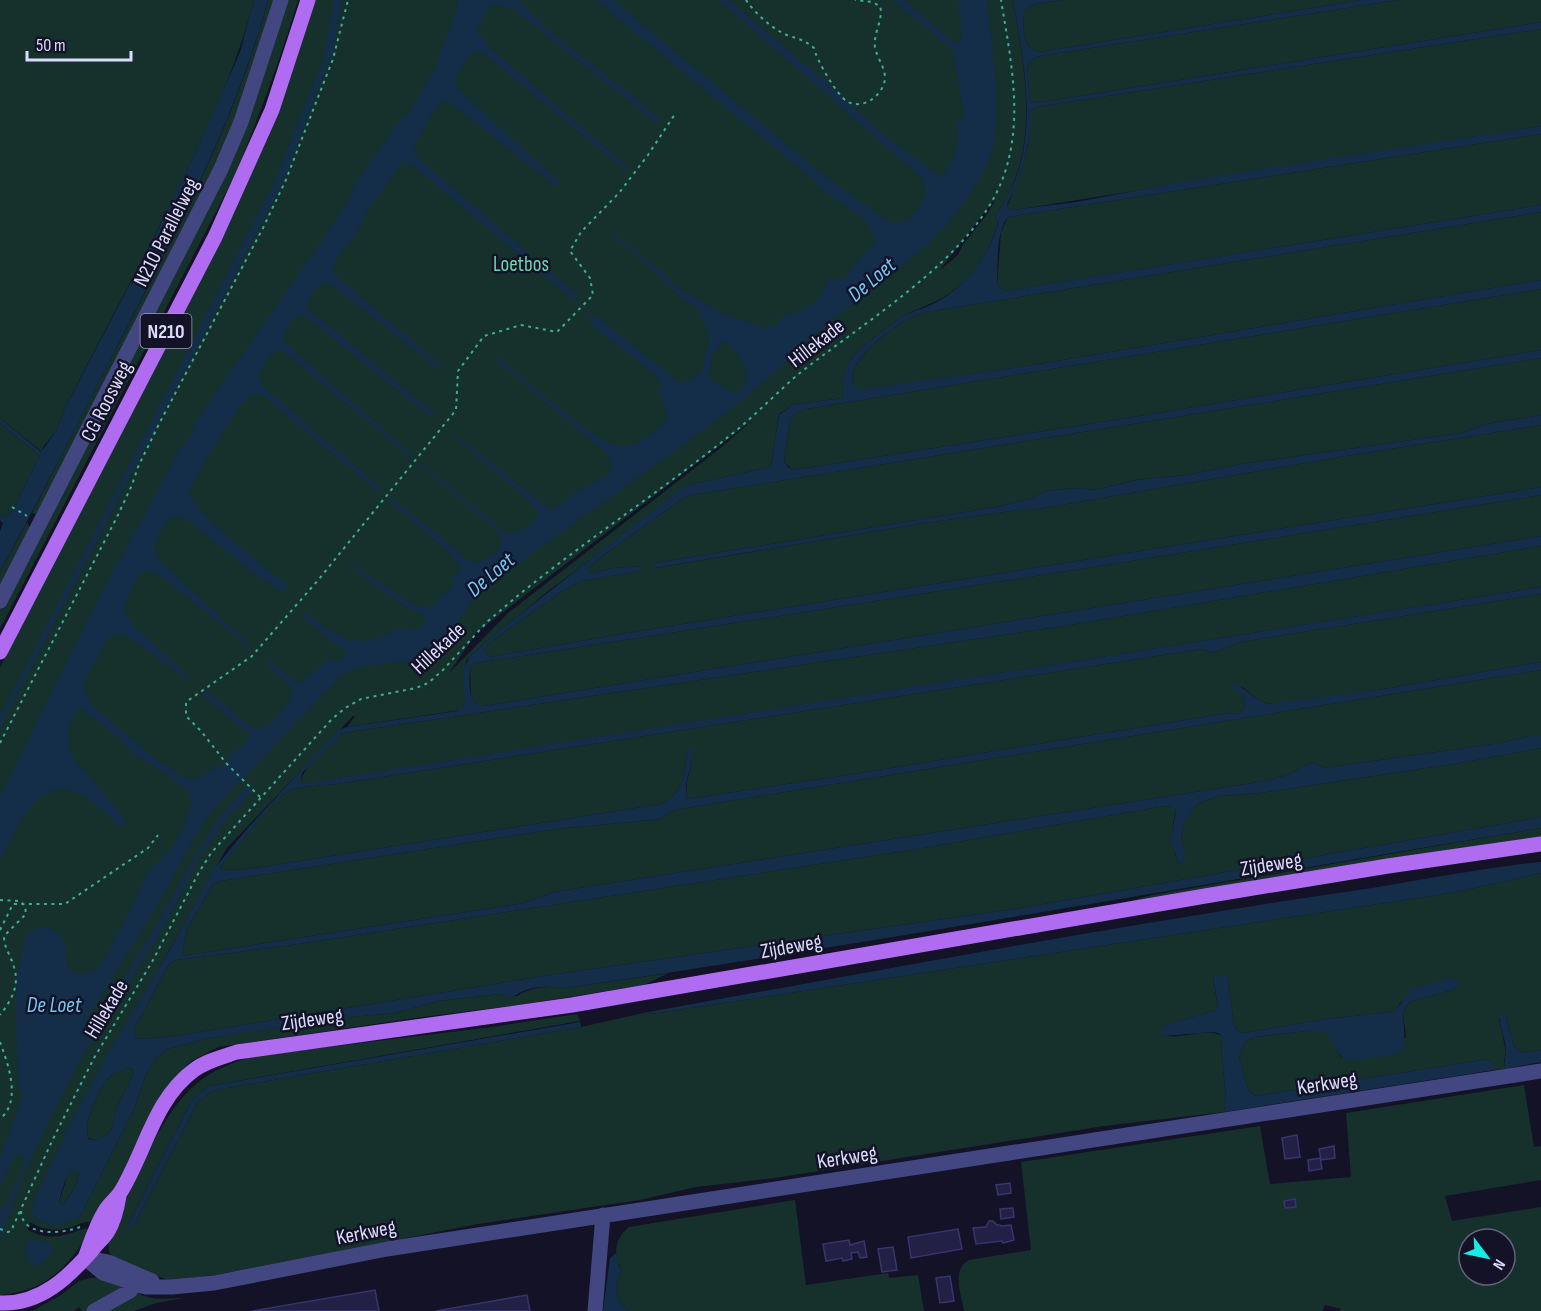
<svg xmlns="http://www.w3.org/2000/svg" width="1541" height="1311" font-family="'Sofia Sans Condensed',sans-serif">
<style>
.green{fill:#16302c;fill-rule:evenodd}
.water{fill:#142e49;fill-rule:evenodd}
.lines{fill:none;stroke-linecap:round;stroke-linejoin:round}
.river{stroke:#142e49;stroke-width:26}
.building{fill:#232046;stroke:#383470;stroke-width:1.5}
.path{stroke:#3caf99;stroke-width:2;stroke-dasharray:3 4.5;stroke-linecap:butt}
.minor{stroke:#424781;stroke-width:15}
.major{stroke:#af6cf1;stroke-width:15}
.labels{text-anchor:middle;stroke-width:5;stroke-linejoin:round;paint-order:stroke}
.shield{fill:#131227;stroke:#9f9fbc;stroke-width:1.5}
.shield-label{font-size:20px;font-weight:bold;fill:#dbdbfc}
.street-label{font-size:21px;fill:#dbdbfc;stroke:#131227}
.park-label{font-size:21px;fill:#6dd6ae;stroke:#131227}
.water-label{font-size:22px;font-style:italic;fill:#73c7f2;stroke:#131227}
</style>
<rect width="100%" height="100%" fill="#131227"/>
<path class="green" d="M0 0H254C238 63 210 123 182 182 144 258 103 333 65 408L57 430 43 447 42 452 0 418Z
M268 0H278L225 151 37 515 32 513C69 440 107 367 144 294 193 199 241 103 268 0Z
M285 0H298C280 61 258 119 234 177L0 629V605L180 260Z
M314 0H1013C1023 59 1037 127 1013 184 1009 196 1001 206 995 217L999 219C992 246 977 273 955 289 938 303 924 305 906 315 893 322 855 350 849 362 844 373 842 386 843 398L792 405 779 414 771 467 692 484 547 592 470 656 466 662 465 704 460 710 347 727 355 716H353L227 848 70 1126 33 1215 79 1218 134 1109 145 1077 156 1058 167 1049 210 1038 248 1032 352 1017 395 1013 438 1001 500 994 517 996C532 986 549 986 566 988L669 973 644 985 518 1005 422 1017 218 1047 190 1062 170 1083 96 1223C85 1219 78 1226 68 1228 54 1232 41 1229 30 1222L27 1229C48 1242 65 1236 85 1228L91 1231C66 1268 48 1290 1 1295L0 1297V667L170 338ZM996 198 988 213 962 246 958 255 939 271ZM754 419 718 450 508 613 449 673 476 633Z
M1063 0H1362L1039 52C1020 48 1024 26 1024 11L1035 4Z
M1398 0H1541V22L1036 103 1030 100 1027 67 1035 57 1040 56Z
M1541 29V126L1021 209 1012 210 1007 207 1021 172 1028 145 1030 112 1036 107Z
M1541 134V205L1012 290 1004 291 997 285 1001 232 1008 217Z
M1541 212V280L1027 366 858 391C835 368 891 328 909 318 915 315 921 314 927 312Z
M1541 289V350L1115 420 793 470 784 462 790 420 793 414 806 409Z
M1541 358V415L1486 424 1462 433 1242 464 1187 475 1135 480 1095 490 1074 488 1045 491 1033 498 996 507 655 563 656 568 919 524 1018 510H1032L1352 455 1541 425V487L627 633 490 657 484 651 489 643 562 591 581 581 640 571 639 566 614 568 590 573 588 569 597 560 682 499 692 495Z
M0 423 40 456 20 495 14 511 5 517 0 514Z
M1541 495V536L483 706H478L471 697 470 666 477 663 1100 566Z
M27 522 32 531 0 592V572Z
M1541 546V587L305 784H301C300 768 331 744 343 733L1064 626Z
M1541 594V662L1384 689 1281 704C1259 705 1258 698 1242 687L1239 691 1243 695 1245 708 1238 714 1228 713 854 774 688 799C683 782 693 767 692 749L687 750C685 773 684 793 661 804L249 869 221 870 220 868C233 852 274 797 290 790 303 785 323 786 337 784L1202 649 1213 653 1241 642Z
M1541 670V736H1530L1500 743 1324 768 1313 762 1288 775 1259 782 554 892 524 903 182 956 187 929 214 883 221 881 556 829 661 819 669 812 680 809Z
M1541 748V817L1021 908 550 975 169 1037 135 1039 134 1029 169 964 176 960 292 945 917 849 1165 806 1174 807 1176 810C1171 827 1172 847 1178 863L1185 861 1181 838 1183 823 1198 803 1220 796 1260 793 1460 763Z
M1541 828V840L1109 907 1152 895Z
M1541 873V1050L1523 1053 1514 1047 1506 1016 1499 1019 1506 1052 1504 1061 1505 1069 1494 1070V1064L1488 1059 1256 1096 1248 1090 1239 1057 1245 1042 1254 1037 1307 1031H1325L1334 1041 1341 1057 1406 1038 1403 1013 1409 1002 1452 990 1460 985 1401 1002 1396 1010 1391 1012 1327 1019 1244 1033 1238 1031 1234 1025 1227 975 1213 977 1218 1008 1217 1010 1166 1025 1162 1035C1180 1041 1209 1025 1223 1037L1221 1045 1226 1099 1224 1112 1104 1126 775 1178 696 1187 640 1200 478 1224 220 1274 171 1281 117 1262 109 1252 108 1240C129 1195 158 1115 196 1084 212 1070 233 1063 253 1056L492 1027 577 1014 580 1021 209 1086 193 1098 127 1227H133L198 1101 215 1090 581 1027 648 1012 651 1014 1457 892Z
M130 1068 133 1070C131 1087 121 1095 116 1110 113 1118 115 1126 109 1133 106 1136 101 1138 96 1140L88 1138 87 1123 98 1093 112 1074Z
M1524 1085 1534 1147 1541 1146V1180L1445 1196 1452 1221 1541 1207V1311H1340L1341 1309 1325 1305 1322 1311H964C961 1294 951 1270 969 1260L1031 1250 1021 1162 1260 1126 1270 1184 1351 1177 1346 1113ZM1469 1239H1505V1275H1469Z
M73 1168 79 1173C78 1184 71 1194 64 1203L60 1204 59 1202 68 1174Z
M795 1200 806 1285 888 1273 889 1278 918 1275 924 1311H628C614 1300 614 1285 622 1270 612 1255 615 1237 629 1227Z
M104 1277 128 1287 88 1311H82L79 1307 74 1311H32L61 1295 79 1281 90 1278Z
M135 1290C147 1302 167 1298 183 1298L156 1303 134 1311H101Z"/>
<path class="water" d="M254 0H268C239 108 189 206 138 305 93 395 47 484 0 572V531L3 523 0 520V514L5 517 14 511 20 495 40 456 0 423V418L41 452 57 430 65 408 156 234 195 154 240 52Z
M334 0H342L333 51 282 184 0 727V716L273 185 323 61Z
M460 0H518L546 28 660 118 658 124 515 10C492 1 489 2 480 25L455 12Z
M596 0H613L823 175 891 223 907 221C919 207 931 198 923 179L719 0H729L827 83 885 136 939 176 944 175C953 162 962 138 956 123L962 120 964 114 953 50 893 0H904L954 43 960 42 962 32 958 0H986C992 37 1004 127 989 160 955 235 890 274 828 323 804 342 785 365 761 384 678 453 587 511 502 576 492 583 475 596 468 606 457 621 447 643 431 653 407 668 368 659 343 674L228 794 211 812 193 839 160 901 88 1017 84 1028 92 1026C117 989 141 951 164 912 189 869 211 820 248 786L253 791 224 821 199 858 165 925 84 1053 45 1128 22 1178 0 1239V1209L6 1206 23 1167 25 1155H17L12 1160 0 1186V1158L19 1105 22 1095 19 1084C16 1036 12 982 26 936 36 923 58 926 64 942 68 952 64 960 69 970L79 974 91 972 100 967 126 918 147 874 173 846 184 828 192 803 189 792 166 774 133 754 119 738 80 707C66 722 65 743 75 760L127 821 120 827C107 815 92 798 76 792 36 775 15 833 0 860V797L104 588 170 469 180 447 185 445 192 448 202 461C197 470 189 480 189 491 190 510 269 571 287 584L283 592 256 575 186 519 172 516 160 531 154 550 158 559 250 645 249 647 160 575 145 570C134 580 126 597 124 612L138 630 191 679 189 680 125 635 115 634 107 640 83 683 91 705 157 760 181 776 191 780 202 776 219 765 224 766 229 760 227 757 242 747 250 735 202 694 205 690C215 698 226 705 235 714 253 730 259 736 277 716 285 706 292 701 293 688L267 664 269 660 298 683 321 667 327 659 338 661 346 656 345 650 330 641 302 616 306 613C326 629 352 649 379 638 386 635 393 631 400 628L407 631 410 629 420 630 426 619 423 614C407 612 363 575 347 564L348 562 418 608C428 607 437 606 440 595L446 594 455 582 453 579 461 569 451 554 390 502 393 499 468 560C483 566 492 556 502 545L499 532 419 465 420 463 507 534C521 531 533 527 539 513L530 502 453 435 454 434 543 504 552 509C562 505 567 498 576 492 591 483 626 475 605 452L493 358 496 356C518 374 597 444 619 446 638 449 653 431 667 421L663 397 656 391 663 388 655 374 594 327 588 316H596L680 383 689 382 702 371 705 354 709 346 708 331 698 309 682 298 633 252 613 238 609 231 637 252 670 279 673 285 684 292 724 314 757 325 762 329 775 326 787 312 792 315C809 308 824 300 827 280L845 278 856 263 876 241 866 221 815 184 816 182ZM721 341C741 348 759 383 735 394L709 379 712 354 719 347Z
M1013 0H1063L1035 4 1024 11C1024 26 1020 48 1039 52L1362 0H1398L1040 56 1035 57 1027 67 1030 100 1036 103 1541 22V29L1036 107 1030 112C1031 137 1025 162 1016 186 1014 193 1008 199 1007 207L1012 210 1076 202 1198 179 1541 126V134L1008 217C996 232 998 261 997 280V285L1004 291 1541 205V212L927 312C921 314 915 315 909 318 891 328 835 368 858 390L1027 366 1541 280V289L806 409 794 414 790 420 784 462 788 467 793 470 1115 420 1541 350V358L692 495 682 499 597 560 588 569 590 573 614 568 640 566 641 571 581 581 562 591 489 643 484 651 490 657 627 633 1541 487V495L1100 566 477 663 470 666C470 679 466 704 483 706L1541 536V546L1064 626 343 733 302 773 301 784 1541 587V594L1241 642 1213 653 1202 649 337 784C323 786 303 785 290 790 275 797 233 852 220 868L221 870 249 869 661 804C684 793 685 773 687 749H693C693 767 682 782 688 799L854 774 1228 713 1238 714 1245 708 1243 695 1232 688 1231 685 1233 683C1247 689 1255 700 1269 704L1384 689 1541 662V670L680 809 669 812 661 819 556 829 221 881 214 883 187 929 182 956 524 903 554 892 1259 782 1288 775 1313 762 1324 768 1500 743 1530 736H1541V748L1460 763 1260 793 1220 796 1198 803 1183 824 1181 838 1186 862 1178 863 1171 839 1176 810 1173 807 1165 806 917 849 292 945 176 960 169 964 134 1029 135 1039 169 1037 550 975 1021 908 1541 817V828C1216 882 892 940 566 988 553 987 539 985 526 990 520 992 515 996 509 998L500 994 438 1001 395 1013 352 1017 210 1038 167 1049 156 1058 145 1077 134 1109 79 1218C54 1226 54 1231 32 1214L33 1203 75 1114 110 1050 168 953 214 869 246 830 338 730 347 727 457 711 465 704 463 671 470 656 505 626 678 491 692 484 771 467 779 415 792 405 843 398C842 386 843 373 849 362 855 350 893 322 906 315 917 309 930 307 940 300 969 283 991 252 999 220L995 217C1001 207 1008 196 1013 185 1038 127 1023 59 1013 0ZM130 1068 133 1070C131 1087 121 1095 116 1110 113 1118 115 1126 109 1133 106 1136 101 1138 96 1140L88 1139 87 1123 98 1093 112 1074ZM73 1169 79 1173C78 1184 71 1194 64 1203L60 1204 59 1201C62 1190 65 1177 73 1169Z
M455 22 482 36 490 48 630 169 626 171 486 55 479 52 470 53 455 79 456 87 562 185 556 186 450 103 444 101 435 109 413 145 417 157 580 298 575 301 412 165 393 156 386 150C412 109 439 68 455 22Z
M378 160 386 164 391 172 369 207 355 236 338 255 333 267 334 274 439 364 440 370 331 284 324 282C315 287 308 298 307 308L435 414 431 417 304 315C290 316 285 329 283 341L414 457 412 459 284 351 276 350C267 356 263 367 258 377L264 388 383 490 380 493 265 397 253 394C232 406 222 450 194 432V424L326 235 373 162Z
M1541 415V425L1352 455 1032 510H1018L919 524 655 568V563L996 507 1033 498 1045 491 1074 488 1095 490 1136 480 1187 475 1242 464 1462 433 1486 424Z
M1541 862V873L1457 892 651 1014 648 1012C883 970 1117 925 1352 891 1415 882 1478 868 1541 862Z
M1227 974 1234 1025 1238 1031 1244 1033 1327 1019 1391 1012 1396 1010 1411 989 1448 979 1456 980 1460 985 1452 990 1409 1002 1403 1013 1405 1045 1399 1053 1372 1058 1345 1060C1337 1053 1333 1040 1325 1031H1307L1254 1037 1245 1042 1239 1057 1248 1090 1256 1096 1488 1059 1494 1064V1070L1224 1112 1226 1098 1221 1044 1223 1037 1218 1033 1212 1032 1165 1036 1162 1035 1161 1032 1165 1025 1217 1010 1218 1007 1213 976Z
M1501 1012 1506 1016 1514 1047 1523 1053 1541 1050V1062L1505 1069C1504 1063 1505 1059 1506 1053 1507 1039 1497 1026 1501 1012Z
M580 1022 581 1027 215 1090 198 1101 133 1227H127L193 1098 209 1086Z
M32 1239 51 1244 53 1253 38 1266 31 1264C26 1256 24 1250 27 1241Z
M616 1253 619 1266 622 1270C614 1285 614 1300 628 1311H603L610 1258Z"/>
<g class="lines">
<path class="river" d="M452 58 468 18 471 0
M366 191 411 127
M178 484 196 450 224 407"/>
</g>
<path class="building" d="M1297 1135 1300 1157 1285 1159 1282 1138Z
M1334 1146 1335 1158 1321 1160 1319 1149Z
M1320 1158 1322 1169 1309 1171 1308 1160Z
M1010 1183 1011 1193 998 1195 996 1185Z
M1295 1199 1296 1207 1285 1208 1284 1201Z
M1013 1208 1014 1217 1001 1219 1000 1209Z
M989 1221H993L997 1225H1000L1001 1226 1011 1225 1014 1240 1003 1243 1002 1241 976 1244 973 1228 986 1227Z
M958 1229 962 1249 911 1258 908 1237Z
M849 1240 850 1245 864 1241 867 1257 860 1258 858 1252 851 1253 852 1259 843 1261 842 1258 826 1261 823 1244Z
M893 1247 897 1270 882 1272 878 1249Z
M950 1276 954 1301 940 1303 936 1278Z
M375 1290 379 1311H252Z
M527 1295 530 1311H436Z"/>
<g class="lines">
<path class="path" d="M746 0C755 13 772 29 787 35 798 39 805 40 814 48 816 59 837 96 848 102 865 110 884 94 885 78 885 67 877 58 875 47 873 34 884 18 880 6L872 2 855 0
M12 507 27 516
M0 743 117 517 132 485 138 467 159 424 263 228 285 182 333 59 348 0
M260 797 226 763 201 731 186 716V702L252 656 319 579 456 410 458 371 484 336 521 325 557 332 593 295 590 278 570 251 581 232 619 193 648 155 675 114
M0 900 20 901 25 906 26 914 4 936C4 948 11 956 14 967 20 986 11 1001 0 1015
M0 930 13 904H65L148 848 158 835
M0 1042C8 1064 22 1101 0 1119
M80 1227C63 1234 20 1238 21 1209L52 1141 94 1058 152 962 198 874 211 853 331 720 345 708 361 699 416 688 428 683 442 671 488 621 521 593C592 536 668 486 738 429 758 412 776 394 795 377 860 324 969 261 1001 183 1025 124 1011 61 1001 0
M0 1229 8 1232 11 1231 20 1211"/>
<path class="minor" d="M0 601 221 169 241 122 281 0
M85 1258 103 1273 136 1284 146 1287H172L214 1283 387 1249 1541 1071
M88 1258 108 1262 152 1281
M94 1311 130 1291 138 1278
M595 1311 603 1215"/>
<path class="major" d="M0 652 215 237 272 110 308 0
M85 1258C91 1242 96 1225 105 1211 109 1204 116 1199 120 1193 145 1153 154 1099 194 1070 206 1061 222 1057 237 1052L572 1005 1211 895 1388 866 1541 844
M0 1303C40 1305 69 1277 93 1249 97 1243 104 1238 108 1231 114 1221 117 1208 119 1196"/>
</g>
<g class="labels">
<rect class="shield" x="140.5" y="314" width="51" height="34" rx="4.5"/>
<g class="shield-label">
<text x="166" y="338">N210</text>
</g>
<g class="street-label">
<text transform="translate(166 232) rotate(-63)" y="7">N210 Parallelweg</text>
<text transform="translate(816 343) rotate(-38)" y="7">Hillekade</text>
<text transform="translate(106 401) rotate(-63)" y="7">CG Roosweg</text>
<text transform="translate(438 648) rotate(-43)" y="7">Hillekade</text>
<text transform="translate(1271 864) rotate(-9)" y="7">Zijdeweg</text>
<text transform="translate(791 946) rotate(-10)" y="7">Zijdeweg</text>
<text transform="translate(106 1009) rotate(-59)" y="7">Hillekade</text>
<text transform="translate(312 1019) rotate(-8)" y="7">Zijdeweg</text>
<text transform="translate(1327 1083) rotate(-9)" y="7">Kerkweg</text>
<text transform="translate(847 1157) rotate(-9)" y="7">Kerkweg</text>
<text transform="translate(366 1232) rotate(-11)" y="7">Kerkweg</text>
</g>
<g class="park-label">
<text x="521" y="271">Loetbos</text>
</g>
<g class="water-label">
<text transform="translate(871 279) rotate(-40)" y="8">De Loet</text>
<text transform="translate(490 574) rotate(-40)" y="8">De Loet</text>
<text x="54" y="1012">De Loet</text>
</g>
</g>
<g transform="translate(1487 1257) rotate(122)"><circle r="28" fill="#131227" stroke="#63627c" stroke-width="1.5"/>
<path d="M0-4.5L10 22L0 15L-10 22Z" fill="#19eae4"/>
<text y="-9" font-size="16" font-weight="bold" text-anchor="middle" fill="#dbdbfc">N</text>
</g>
<path d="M27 51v9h104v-9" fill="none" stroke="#dbdbfc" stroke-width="3"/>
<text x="36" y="51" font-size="18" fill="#dbdbfc" stroke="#131227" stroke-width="4.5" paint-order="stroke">50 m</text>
</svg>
